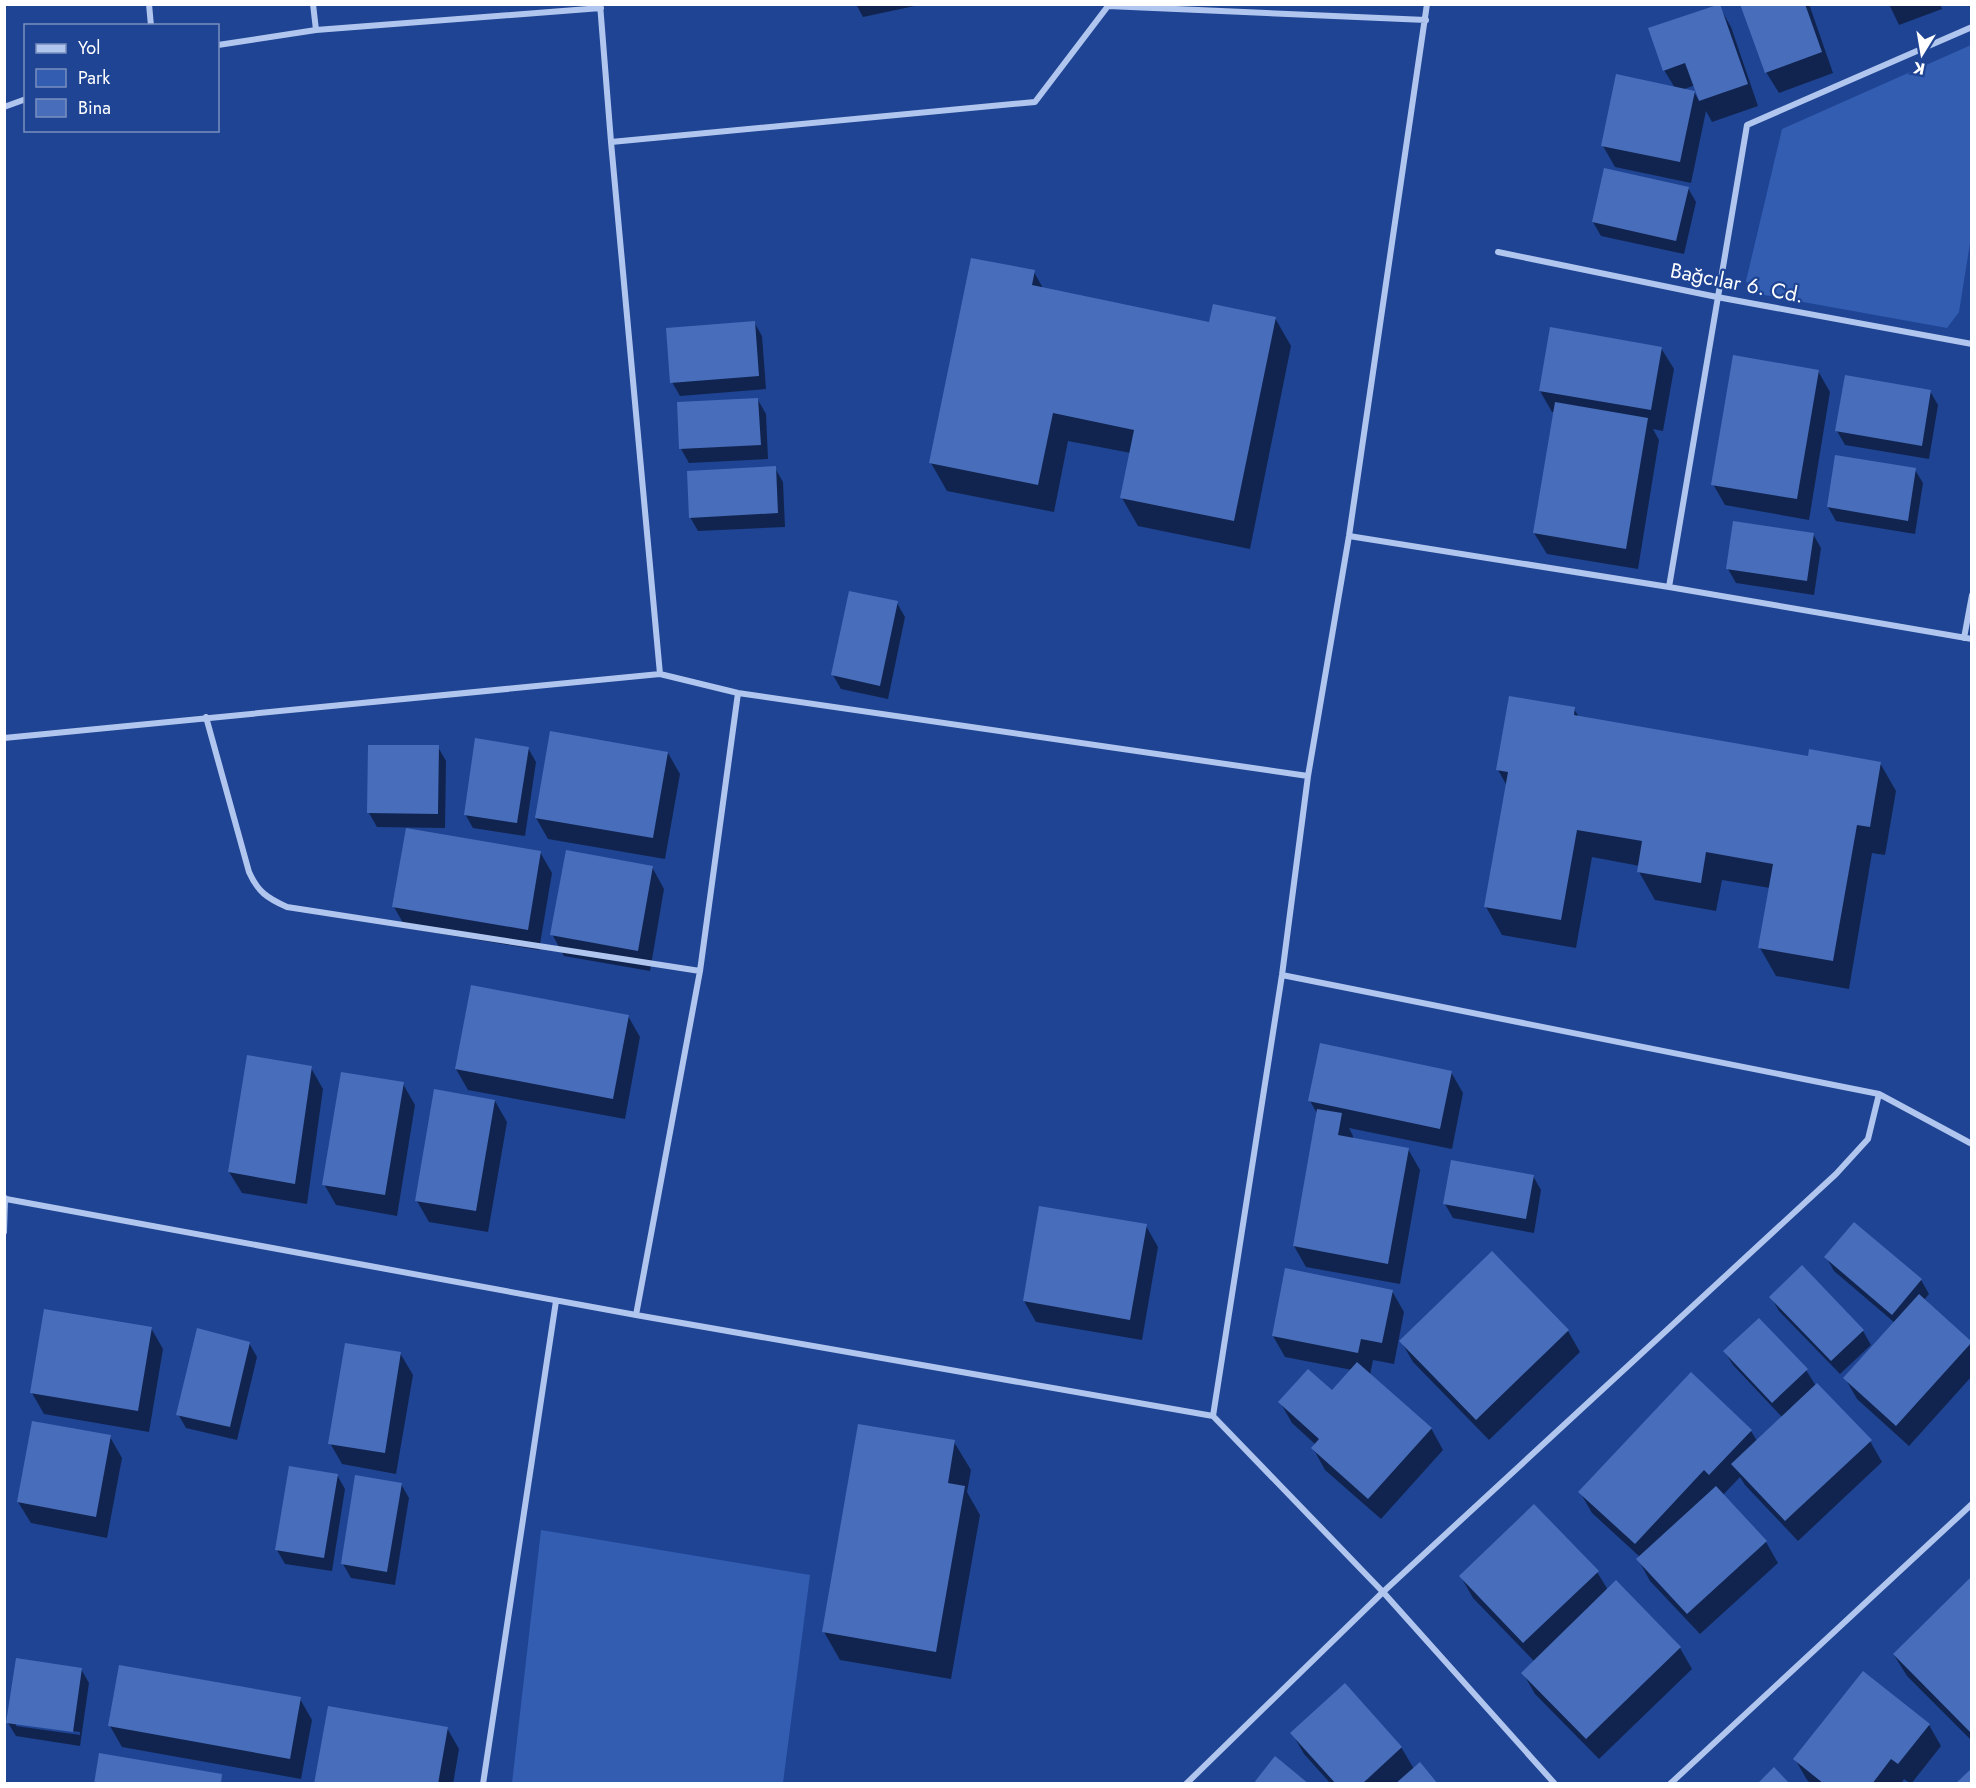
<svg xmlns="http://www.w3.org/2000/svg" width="1976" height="1788" font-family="Jost,sans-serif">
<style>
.green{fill:#325db1}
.shadow{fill:#0007;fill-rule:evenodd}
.building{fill:#486dba}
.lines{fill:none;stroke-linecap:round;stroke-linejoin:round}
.street{stroke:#b1c6ee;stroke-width:6}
.labels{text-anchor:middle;stroke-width:4.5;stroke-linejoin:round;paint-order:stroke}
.street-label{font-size:21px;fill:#fff;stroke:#1f4494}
</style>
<rect width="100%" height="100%" fill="#1f4494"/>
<path class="green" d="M1971 45V237L1959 312 1947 328 1753 293 1746 281 1782 129Z
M541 1530 810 1575 783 1783H512Z"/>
<path class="shadow" d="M856 4H924L863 17Z
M1742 4H1809L1833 73 1779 93 1766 72Z
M1889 4H1940L1942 9 1899 25Z
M1719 6 1731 27 1758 106 1712 122 1706 111 1691 183 1615 167 1603 146 1675 88 1664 70ZM1695 85 1700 99H1698L1694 92 1682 90Z
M1688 188 1696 202 1684 254 1601 236 1593 222Z
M1034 272 1044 290 1210 323 1275 318 1291 346 1250 549 1138 526 1122 498 1131 453 1068 441 1054 512 947 491 931 463Z
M754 322 762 336 766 389 680 396 672 382Z
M1661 348 1674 369 1663 431 1653 429 1659 440 1638 569 1547 554 1534 533 1554 412H1552L1540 391Z
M1818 371 1830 392 1809 520 1725 505 1713 484Z
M1930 391 1938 405 1929 459 1845 445 1837 431Z
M758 400 766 414 768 459 689 463 681 449Z
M775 468 783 482 785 527 698 531 690 517Z
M1915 470 1923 483 1915 534 1836 521 1828 507Z
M1813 534 1821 548 1814 595 1736 583 1728 569Z
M897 603 905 617 888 699 841 689 833 675Z
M1574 709 1579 717 1809 757 1880 763 1896 791 1885 855 1872 853 1849 989 1776 976 1760 948 1770 888 1722 880 1716 911 1655 900 1639 872 1640 866 1592 857 1576 948 1502 935 1486 907 1507 786 1498 770Z
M438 747 446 761 445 828 377 827 369 813Z
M528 748 536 762 525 836 473 828 465 814Z
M668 753 680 774 665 859 548 839 536 818Z
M540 852 552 873 539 950 406 928 394 907Z
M652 867 664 889 650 971 564 956 552 934Z
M628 1016 640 1037 625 1119 468 1090 456 1069Z
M311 1068 323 1089 307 1204 242 1193 229 1172Z
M1451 1072 1463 1093 1452 1149 1349 1128 1353 1136V1139L1408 1149 1420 1170 1400 1284 1306 1267 1294 1246 1318 1115 1310 1101Z
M403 1084 415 1105 397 1216 336 1205 324 1184Z
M495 1101 507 1122 488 1232 429 1222 417 1201Z
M1533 1176 1541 1190 1534 1233 1453 1218 1445 1204Z
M1854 1224 1921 1280 1929 1294 1924 1300 1972 1343V1376L1909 1446 1857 1399 1845 1378 1895 1323 1834 1271 1826 1257Z
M1146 1226 1158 1247 1142 1340 1036 1322 1024 1301Z
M1492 1253 1568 1331 1580 1352 1489 1440 1413 1362 1401 1341Z
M1392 1291 1404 1312 1394 1364 1373 1360 1370 1375 1431 1428 1443 1450 1381 1519 1325 1470 1313 1448 1316 1445 1292 1423 1280 1402 1332 1392 1352 1370 1285 1357 1273 1336Z
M1771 1297 1863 1331 1871 1345 1840 1374 1779 1311Z
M151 1328 163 1349 149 1432 44 1414 32 1393Z
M249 1343 257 1357 237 1440 186 1428 178 1414Z
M1725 1352 1806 1370 1816 1386 1870 1441 1882 1462 1798 1541 1745 1485 1740 1477 1723 1495 1766 1542 1778 1563 1700 1634 1650 1581 1638 1559 1640 1557 1592 1513 1580 1492 1751 1431 1757 1441 1782 1417 1733 1365Z
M400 1353 413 1375 396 1474 342 1464 330 1443Z
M110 1437 122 1458 107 1538 31 1523 18 1502Z
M954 1442 971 1470 967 1492 980 1515 951 1679 840 1660 824 1632Z
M337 1475 345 1489 332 1571 285 1564 277 1550Z
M401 1484 409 1498 395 1585 351 1578 343 1564Z
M1597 1572 1608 1590 1680 1648 1692 1669 1599 1759 1535 1694 1523 1673 1535 1662 1473 1598 1461 1577Z
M1972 1581V1741L1907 1676 1894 1655Z
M81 1669 89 1683 80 1746 16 1736 8 1723ZM16 1723 80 1732V1735L16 1726Z
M300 1699 312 1720 301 1779 122 1747 110 1726Z
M1929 1725 1941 1746 1911 1784 1904 1779 1901 1784H1812L1807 1780 1795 1759Z
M447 1728 459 1749 453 1784H316Z
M1292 1733 1401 1747 1414 1769 1436 1784H1331L1304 1754Z"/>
<path class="building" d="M1720 4 1748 84 1699 101 1685 63 1663 71 1648 28Z
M1740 4H1805L1822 52 1765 73Z
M1616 74 1695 91 1680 162 1601 146Z
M1604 168 1689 187 1676 241 1592 222Z
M971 258 1035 270 1032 285 1209 322 1213 304 1276 317 1234 521 1120 498 1134 430 1053 413 1038 485 929 463Z
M755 321 759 376 670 383 666 328Z
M1550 327 1662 347 1651 410 1539 391Z
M1733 355 1819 370 1797 499 1711 485Z
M1845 375 1931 390 1922 446 1835 431Z
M758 398 761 445 679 449 677 402Z
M1555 402 1648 418 1626 549 1533 533Z
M1835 455 1916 468 1908 521 1827 507Z
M776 466 778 513 689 518 687 471Z
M1733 521 1814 533 1807 581 1726 569Z
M849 591 898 601 880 686 831 675Z
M1509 696 1575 707 1574 715 1808 756 1809 749 1881 762 1870 827 1857 825 1833 961 1758 948 1773 864 1706 852 1701 883 1637 872 1642 841 1577 830 1561 920 1484 907 1508 772 1496 770Z
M550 731 668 752 653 838 535 818Z
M475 738 529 747 517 823 464 815Z
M368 745H439L438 814 367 813Z
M406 828 541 851 528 930 392 907Z
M566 850 653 866 638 951 550 935Z
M471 985 629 1015 613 1099 455 1069Z
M1320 1043 1452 1071 1440 1129 1308 1101Z
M247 1055 312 1066 295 1184 228 1172Z
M341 1072 404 1082 385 1195 322 1185Z
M434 1089 495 1100 476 1211 415 1201Z
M1317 1109 1342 1113 1338 1135 1409 1148 1388 1264 1293 1246Z
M1451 1160 1534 1175 1526 1219 1443 1204Z
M1039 1206 1147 1224 1130 1320 1023 1301Z
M1854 1222 1922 1279 1892 1315 1824 1257Z
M1492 1251 1569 1330 1476 1420 1399 1341Z
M1802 1265 1864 1330 1831 1361 1769 1297Z
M1285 1268 1393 1290 1382 1343 1361 1339 1358 1353 1272 1336Z
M1919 1294 1972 1342 1896 1426 1843 1378Z
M44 1309 152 1327 138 1411 30 1393Z
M1759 1318 1808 1369 1772 1403 1723 1351Z
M197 1328 250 1342 230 1427 176 1415Z
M345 1343 401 1352 385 1453 328 1444Z
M1357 1362 1432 1428 1368 1499 1311 1448 1319 1439 1278 1402 1308 1369 1332 1390Z
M1691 1372 1752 1430 1709 1475 1704 1470 1635 1544 1578 1492Z
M1817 1383 1872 1440 1785 1521 1731 1464Z
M32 1421 111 1435 96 1517 17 1502Z
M858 1424 955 1440 948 1483 965 1486 936 1652 822 1632Z
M289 1466 338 1474 324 1558 275 1550Z
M355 1475 402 1483 387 1572 341 1564Z
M1716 1486 1767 1541 1687 1614 1636 1559Z
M1534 1504 1599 1571 1523 1643 1459 1576Z
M1970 1578 1972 1579 1970 1732 1893 1654Z
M1616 1580 1681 1647 1586 1739 1521 1673Z
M16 1658 82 1668 73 1732 6 1723Z
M119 1665 301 1697 290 1759 108 1726Z
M1863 1671 1930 1724 1898 1764 1891 1759 1872 1784H1824L1793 1759Z
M1345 1683 1402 1747 1362 1784H1336L1290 1733Z
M328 1706 448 1727 438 1784H314Z
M99 1753 222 1774 221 1784H94Z
M1275 1756 1309 1784H1253Z
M1420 1762 1438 1784H1395Z
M1774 1767 1790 1784H1757Z
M1972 1768V1784H1955Z"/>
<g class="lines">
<path class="street" d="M149 4 151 26
M313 4 316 30
M600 4 611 142 660 674
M218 45 316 30 601 8
M4 107 26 99
M611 142 1035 102 1108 6 1426 20
M1498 252 1717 297 1972 344
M1349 536 1669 587 1972 639
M1669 587 1747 125 1972 27
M1964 638 1972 595
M206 717 249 872C258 892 267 898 287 907L700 971
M4 738 660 674 738 693 1308 776
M1282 975 1879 1094 1972 1144
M6 1199 636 1315 1213 1416 1383 1592 1555 1784
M4 1232 5 1198
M636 1315 700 971 738 693
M1213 1416 1282 975 1308 776 1349 536 1427 4
M483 1784 556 1301
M1186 1784 1383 1592 1836 1174 1868 1139 1879 1094
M1670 1784 1972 1504"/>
</g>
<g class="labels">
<g class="street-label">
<text transform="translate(1737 283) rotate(11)" y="7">Bağcılar 6. Cd.</text>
</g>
</g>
<rect width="1976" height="1788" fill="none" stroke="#ffffff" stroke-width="12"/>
<rect x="24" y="24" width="195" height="108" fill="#1f4494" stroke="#798fbf" stroke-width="1.5"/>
<rect x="36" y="44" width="30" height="9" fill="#b1c6ee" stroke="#798fbf" stroke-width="1.5"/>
<text x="78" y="54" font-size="18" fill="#ffffff">Yol</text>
<rect x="36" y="69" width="30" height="18" fill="#325db1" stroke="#798fbf" stroke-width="1.5"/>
<text x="78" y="84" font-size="18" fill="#ffffff">Park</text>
<rect x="36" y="99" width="30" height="18" fill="#486dba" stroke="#798fbf" stroke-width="1.5"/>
<text x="78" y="114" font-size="18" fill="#ffffff">Bina</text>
<g transform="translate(1922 54) rotate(191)" stroke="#1f4494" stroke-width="4.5" paint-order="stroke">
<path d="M0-4.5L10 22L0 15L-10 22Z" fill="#ffffff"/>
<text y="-9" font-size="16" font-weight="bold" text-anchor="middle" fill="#ffffff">K</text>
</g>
</svg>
